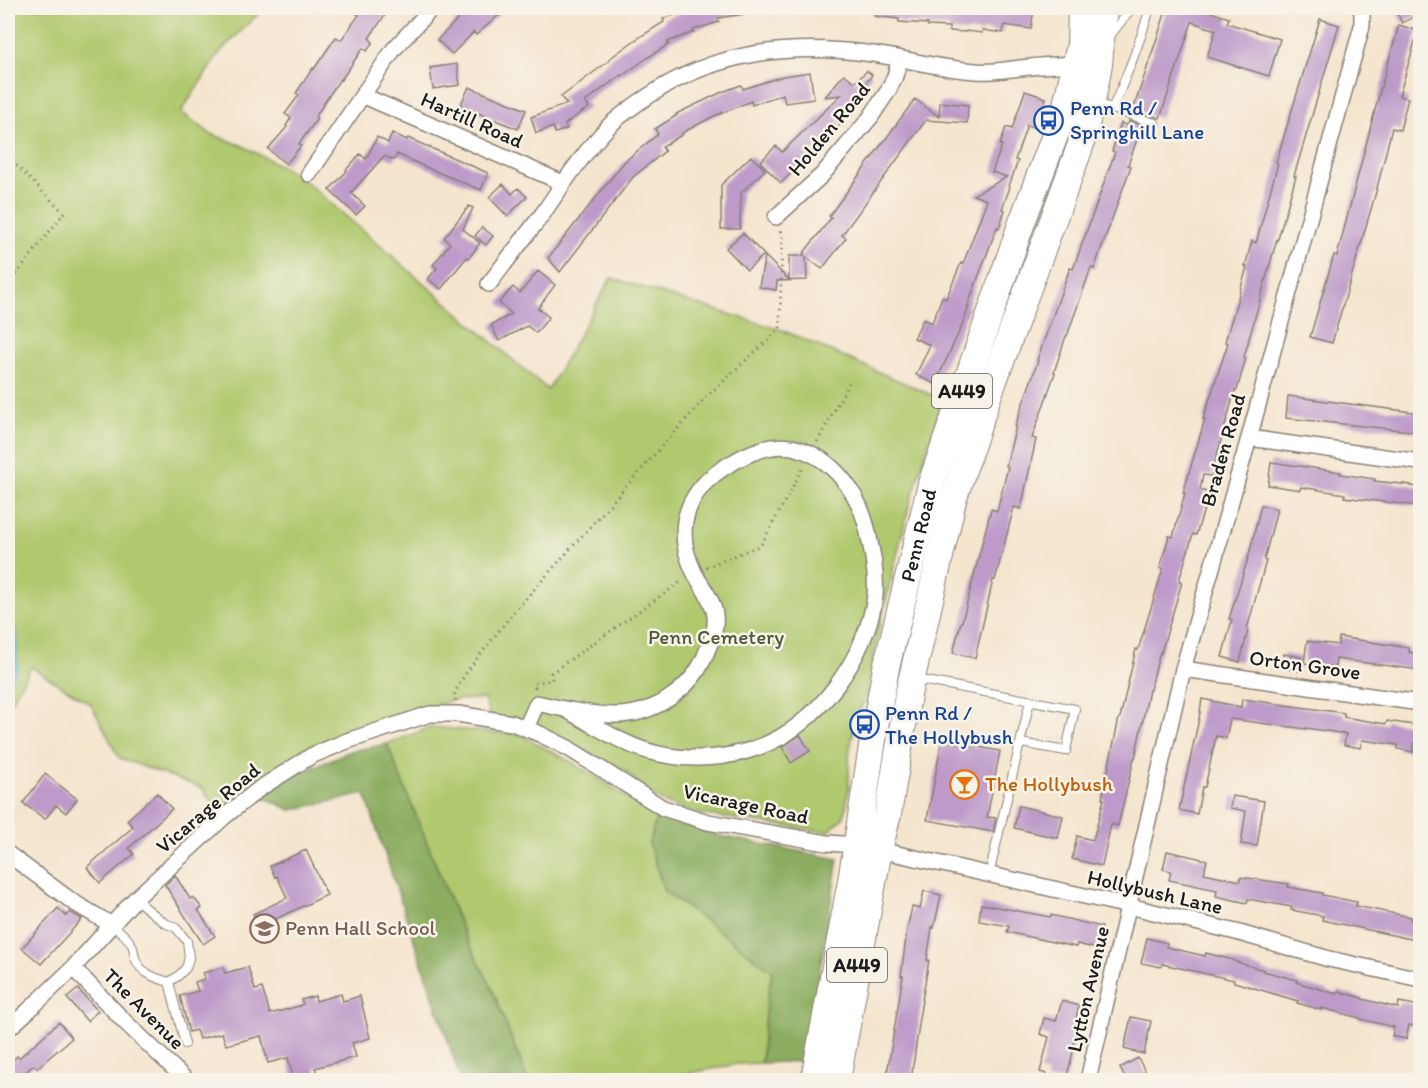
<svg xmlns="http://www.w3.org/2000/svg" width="1428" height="1088" font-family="Itim,sans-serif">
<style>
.green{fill:#b0c96e;stroke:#667245;stroke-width:1.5}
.forest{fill:#8cad61;stroke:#54643e;stroke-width:1.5}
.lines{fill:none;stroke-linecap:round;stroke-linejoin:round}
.stream{stroke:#66afde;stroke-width:4.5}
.building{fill:#bd9ac9}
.service-casing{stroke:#888075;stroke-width:10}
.minor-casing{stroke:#888075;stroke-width:18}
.trunk-casing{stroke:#888075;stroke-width:28}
.path{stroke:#888075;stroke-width:3;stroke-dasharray:1.5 4.5;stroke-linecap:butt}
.service{stroke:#fff;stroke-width:8}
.minor{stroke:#fff;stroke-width:15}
.trunk{stroke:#fff;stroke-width:26}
.labels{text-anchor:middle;stroke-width:5;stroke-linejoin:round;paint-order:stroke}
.shield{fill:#f7f3e8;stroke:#5e5c59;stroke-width:1.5}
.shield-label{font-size:20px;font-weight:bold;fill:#1c1c1c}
.transit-label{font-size:21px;fill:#164399;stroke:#f7f3e8;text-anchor:start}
.street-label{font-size:21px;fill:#1c1c1c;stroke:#f7f3e8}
.park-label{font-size:21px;fill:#505939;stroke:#f7f3e8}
.food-label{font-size:21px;fill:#c56008;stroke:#f7f3e8;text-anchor:start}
.education-label{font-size:21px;fill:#785e54;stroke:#f7f3e8;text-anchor:start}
</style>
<rect width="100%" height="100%" fill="#f7f3e8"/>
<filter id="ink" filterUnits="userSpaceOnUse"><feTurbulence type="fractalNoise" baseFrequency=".0167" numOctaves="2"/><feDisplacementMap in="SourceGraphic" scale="12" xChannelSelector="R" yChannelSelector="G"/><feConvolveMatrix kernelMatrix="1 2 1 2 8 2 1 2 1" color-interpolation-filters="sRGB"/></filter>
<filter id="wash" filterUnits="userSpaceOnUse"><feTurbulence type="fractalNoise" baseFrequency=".008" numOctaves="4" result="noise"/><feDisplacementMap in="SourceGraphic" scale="24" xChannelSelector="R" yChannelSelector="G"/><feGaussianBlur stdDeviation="1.35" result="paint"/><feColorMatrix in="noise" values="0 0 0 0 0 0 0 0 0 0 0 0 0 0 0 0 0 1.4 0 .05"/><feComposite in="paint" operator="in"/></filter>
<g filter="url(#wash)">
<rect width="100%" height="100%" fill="#f5e5ce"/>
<path class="green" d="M8 8H264L220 52 181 112 211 134 243 146 298 175 548 390 611 278 782 330 943 400 909 506 880 624 867 692 854 727 849 754V788L844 817 828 832 699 814 665 803 640 786 628 773 580 748 489 714 484 699 453 700 344 733 304 750 219 812 202 788 119 758 91 704 31 667 8 707Z
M432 727 521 735 573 763 657 816 649 843 664 891 707 922 772 971 765 1014 761 1063 737 1064 654 1080H527L521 1063 491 986 463 932 387 744Z"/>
<path class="forest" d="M387 744 463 932 491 986 521 1063 527 1080H461L365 794 291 810 261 796 285 779 351 751Z
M657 816 720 836 838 859 805 1061 761 1063 765 1014 772 971 707 922 664 891 649 843Z"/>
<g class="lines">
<path class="stream" d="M8 626 15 631 16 666 8 683"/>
</g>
<g id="blocks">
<path class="building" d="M348 8H390L369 38 373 42 367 51 363 48 341 80 340 79 315 117 317 119 299 144 301 146 286 164 268 149 287 127 286 126 291 118 285 114 299 95 296 93 313 68 314 69 336 37 341 40 359 15Z
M469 8H507L476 35 474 32 452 54 437 40Z
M694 8H743L744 14 718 18 719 22 693 30 694 32 667 42 669 44 647 58 622 76 621 75 585 102 589 107 565 124 567 129 555 133 553 127 536 133 531 117 567 104 561 97 610 60 609 59 635 40 664 22 663 19Z
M874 8H958L975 9 977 8 994 10V8H1034L1031 29 1004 25 1003 33 982 30V33L966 31V32L949 31V27L928 26V24L899 22V19L874 16Z
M1167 8H1199L1229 18 1227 23 1280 39 1269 76 1207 57 1216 30 1192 22 1160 118 1133 110Z
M1395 8H1420V14L1402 23Z
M1320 19 1339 25 1294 176H1296L1278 239H1277L1244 357 1246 358 1237 390H1235L1211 476 1203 475 1200 490 1207 492 1203 502 1206 503 1196 535 1193 534 1179 581 1182 582 1161 653 1160 652 1150 690H1149L1135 758H1134L1118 826 1111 824 1102 866 1072 859 1077 836 1093 840 1104 799H1102L1119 718H1120L1136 649 1138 650 1163 569 1160 568 1169 536 1173 537 1185 493H1183L1205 419H1203L1228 343 1225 342 1247 267 1245 266 1252 241 1256 243 1278 163 1276 162Z
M1399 25 1418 31 1399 96 1408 98 1400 130 1392 128 1376 192 1332 343 1310 337 1334 255 1337 256 1380 91Z
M457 64 460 85 433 89 430 68Z
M867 71 872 75 862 88 866 91 859 92 837 120 841 124 781 183 760 162 776 146 782 152 841 95 825 97 844 74 855 82Z
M810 72 814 99 785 103 783 94 752 105 751 101 712 117 682 133 683 134 662 147 665 151 633 177 560 272 548 258 624 162 658 134 655 129 677 115 676 114 722 92 741 85 743 89 783 76Z
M469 87 526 110 518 129 460 106Z
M1025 91 1046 98 1036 128 1027 125 1015 160 1018 161 1009 186 1010 187 1002 209 1005 210 999 228 997 227 967 307H969L961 328 935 384 916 375 930 345 914 338 923 319 932 323 942 297 946 299 961 263 963 264 987 200 973 195 1007 177 992 172 1002 145H1000L1006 127 1012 129Z
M915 99 939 117 940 102 968 105 967 123 926 120 842 235 846 238 822 269 806 257 807 280 777 281 776 290 759 287 765 256 789 280V256H805L803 254 831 218 829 216Z
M1129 121 1142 125 1128 165 1131 166 1094 269 1091 268 1067 336H1066L1054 372 1055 373 1032 438 1036 439 1021 509 1014 507 995 580H993L975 658 953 653 961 622H962L991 509 997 511 1008 467 1006 466 1016 426H1015L1038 361 1037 360 1070 268 1073 269 1099 197 1115 152 1112 151 1121 123 1128 126Z
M392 133 407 140 408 138 488 173 481 190 430 169 397 154 394 160 384 156 351 193 365 206 356 215 329 190 347 171 346 170 360 154 366 159 377 137 388 143Z
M751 156 765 170 741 193 740 229H721V185Z
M503 184 512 194 518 188 527 197 507 216 489 197Z
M469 206 473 208 463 229 480 243 469 258 467 257 441 289 428 279 437 268 433 265 450 243 444 238Z
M482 227 493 236 486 245 475 236Z
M743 233 764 255 747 270 726 248Z
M538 271 555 285 538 308 549 317 536 333 527 326 499 341 491 325 512 314 499 303 513 287 520 293Z
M1288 396 1420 413V432L1286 418Z
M1271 462 1341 472 1340 474 1375 479 1374 481 1411 485V486L1420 487V506L1367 500 1344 497 1345 494 1301 487 1300 490 1268 485Z
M1261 505 1277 509 1264 560 1266 561 1247 629 1248 630 1240 662 1222 657 1232 620 1229 619 1249 555Z
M1339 637 1409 648V652L1420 654V670L1336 659 1335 667 1304 663 1307 641 1338 645Z
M1284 654 1301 657 1298 671 1282 668Z
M1202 699 1241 707 1242 699 1344 713V717L1386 724 1387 721 1420 726V744L1414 743 1413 752 1398 749V745L1362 740 1360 748 1344 745 1346 734 1306 728V729L1230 719 1226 738 1216 736 1205 787H1202L1197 814 1179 810 1199 719Z
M800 735 810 751 791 763 782 747Z
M942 740 1000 751 987 817 996 818 993 832 927 820Z
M45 774 77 799 66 813 56 805 45 819 23 803Z
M157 793 172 809 129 848 134 854 100 883 87 867 133 827 127 820Z
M1232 796 1264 801 1257 846 1241 844 1246 811 1230 808Z
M1019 806 1063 816 1058 838 1014 828Z
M306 850 327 895 259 927 253 914 287 898 277 876 275 877 270 866Z
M1167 851 1207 860 1204 873 1240 881 1241 877 1289 884 1288 887 1322 893V895L1357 902 1356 906 1411 917 1410 920 1420 922V941L1322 920 1323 916 1291 910 1292 907 1248 899 1247 903 1216 896 1217 890 1169 880 1171 871 1163 869Z
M175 875 190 899 193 897 202 908 198 910 215 936 203 944 165 885Z
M924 891 941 895 934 928 932 927 927 960H929L918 1024 919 1025 911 1080H886L903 976H901L907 930 912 907 920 909Z
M981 904 1050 917 1051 915 1102 927 1098 949 1077 944 1076 947 1007 932 1009 926 979 921Z
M58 908 66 916 70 912 82 919 41 964 22 948Z
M1147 938 1167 943 1166 947 1205 956 1206 953 1233 960V961L1264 970 1263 971 1297 980 1296 982 1337 994 1338 991 1362 998V999L1398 1008 1399 1002 1420 1006V1028L1409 1025 1406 1039 1392 1036 1394 1027 1360 1019V1018L1322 1008V1010L1297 1003 1298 1001 1234 982V980L1162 964 1161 967 1141 963Z
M223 967 225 973 248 967 255 990 262 988 270 1014 299 1006 303 1004 301 1000 315 996 316 1001 341 994 343 1001 360 996 370 1038 352 1043 356 1057 315 1068 317 1073 293 1078 288 1058 268 1063 261 1036 226 1045 222 1033 199 1039 196 1030 189 1032 180 996 198 991 195 982 205 979 203 973Z
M78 989 98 1011 87 1021 67 998Z
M1062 1001 1079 1006 1074 1026 1078 1027 1073 1047 1074 1048 1066 1080H1045L1047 1074 1040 1072 1049 1037 1040 1034 1044 1018 1056 1021Z
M1131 1017 1151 1021 1144 1054 1124 1049Z
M59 1022 72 1038 37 1068 34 1065 16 1080H8V1065L17 1056 19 1058Z
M1138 1058 1150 1080H1126L1120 1068Z"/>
</g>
</g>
<g filter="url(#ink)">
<use href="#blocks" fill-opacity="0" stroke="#888075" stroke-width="1.5"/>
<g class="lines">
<defs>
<path id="service" d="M1109 37 1132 8
M1097 103 1112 109C1127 76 1140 42 1150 8
M1112 109 1155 123
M916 679 1075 709 1066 751 1021 743
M989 875 1030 701
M112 925C119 930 127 936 132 945 134 949 134 954 135 958 140 973 155 978 169 982L178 976 186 968 189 958 187 941 176 928 165 923 135 899
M169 982 185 1044"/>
<path id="minor" d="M364 96 563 183
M309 174 394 49 432 8
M776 217 822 175 870 118 888 91 895 76 900 59
M489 284C507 260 526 236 544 212 564 182 585 151 610 125 622 114 636 104 650 95 718 50 794 43 873 54 908 59 941 69 976 71 994 73 1013 68 1031 67 1046 65 1061 65 1076 64
M1249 438 1420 462
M1183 669 1420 703
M526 728 537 703C563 709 589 715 616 715 653 715 691 690 705 656 710 643 717 629 715 615 713 599 701 586 694 572 672 527 688 488 730 464 750 452 773 442 796 448 833 458 858 492 867 528 872 550 877 573 875 596 867 657 817 726 759 747 728 759 692 761 659 754 626 747 598 727 568 711
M8 854 73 902 112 925
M72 969 79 974 125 1022 186 1080
M8 1029 27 1012 72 969 135 899 224 817 259 789 311 756 347 741 430 714H458L512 723 540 734 568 748 663 808 708 822 827 843 857 845 902 855 1129 906 1236 932 1329 959 1420 979
M1088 1080 1183 669 1249 438 1362 26V11L1360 8"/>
<g id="trunk">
<path id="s1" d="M814 1080 851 881 875 727 886 668 931 484 1022 222 1065 109 1080 45 1081 8"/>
<path d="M837 1080 879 850 888 814 908 695 953 500 986 402 1080 147 1092 102 1099 64 1104 8"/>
</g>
</defs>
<use href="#service" class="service-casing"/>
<use href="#minor" class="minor-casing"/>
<use href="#trunk" class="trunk-casing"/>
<path class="path" d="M8 157 64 213 8 285
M817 442 849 383
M706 567 761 545 804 466
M535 688 534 683 552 680 551 673 682 581
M456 701 455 694 458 686 468 670 513 613 706 397 780 329 782 236 780 231"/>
<use href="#service" class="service"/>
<use href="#minor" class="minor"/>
<use href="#trunk" class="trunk"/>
</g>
</g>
<defs>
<symbol id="bus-ring" viewBox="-11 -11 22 22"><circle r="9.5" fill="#f7f3e8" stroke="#1a4fb4" stroke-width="1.5"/><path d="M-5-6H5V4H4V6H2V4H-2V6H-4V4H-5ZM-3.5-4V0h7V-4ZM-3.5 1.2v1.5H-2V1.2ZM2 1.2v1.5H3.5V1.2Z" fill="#1a4fb4"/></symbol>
<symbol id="bar-ring" viewBox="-11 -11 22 22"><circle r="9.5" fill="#f7f3e8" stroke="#e8710a" stroke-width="1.5"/><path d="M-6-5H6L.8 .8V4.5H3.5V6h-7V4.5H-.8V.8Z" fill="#e8710a"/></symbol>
<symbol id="school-ring" viewBox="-11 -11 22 22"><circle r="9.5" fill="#f7f3e8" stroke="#8d6e63" stroke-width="1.5"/><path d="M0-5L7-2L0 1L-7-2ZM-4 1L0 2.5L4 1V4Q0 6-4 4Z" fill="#8d6e63"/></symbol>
</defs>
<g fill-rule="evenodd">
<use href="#bus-ring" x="1032" y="104" width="33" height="33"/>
<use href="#bus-ring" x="848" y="708" width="33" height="33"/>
<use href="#bar-ring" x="948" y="768" width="33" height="33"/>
<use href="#school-ring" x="248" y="912" width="33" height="33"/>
</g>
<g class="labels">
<g class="shield">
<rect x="932" y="374" width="60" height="34" rx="4.5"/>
<rect x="827" y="948" width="60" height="34" rx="4.5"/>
</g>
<g class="shield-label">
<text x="962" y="398">A449</text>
<text x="857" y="972">A449</text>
</g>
<g class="transit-label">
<text x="1070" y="115">Penn Rd /<tspan x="1070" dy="24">Springhill Lane</tspan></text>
<text x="885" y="720">Penn Rd /<tspan x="885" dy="24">The Hollybush</tspan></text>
</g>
<g class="street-label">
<text transform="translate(472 120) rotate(24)" y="7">Hartill Road</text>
<text transform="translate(829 129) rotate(-50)" y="7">Holden Road</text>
<text transform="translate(1223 450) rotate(-74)" y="7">Braden Road</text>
<text dy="7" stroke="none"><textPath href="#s1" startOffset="555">Penn Road</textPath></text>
<text transform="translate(1305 665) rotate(8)" y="7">Orton Grove</text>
<text transform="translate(746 804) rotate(12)" y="7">Vicarage Road</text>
<text transform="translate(208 808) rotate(-40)" y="7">Vicarage Road</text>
<text transform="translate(1155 892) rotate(13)" y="7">Hollybush Lane</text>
<text transform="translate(1088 989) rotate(-77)" y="7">Lytton Avenue</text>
<text transform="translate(144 1009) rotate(45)" y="7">The Avenue</text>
</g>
<g class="park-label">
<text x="716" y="644">Penn Cemetery</text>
</g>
<g class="food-label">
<text x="985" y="791">The Hollybush</text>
</g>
<g class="education-label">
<text x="285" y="935">Penn Hall School</text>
</g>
</g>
<rect width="1428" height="1088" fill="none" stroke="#f7f3e8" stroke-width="30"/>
</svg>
